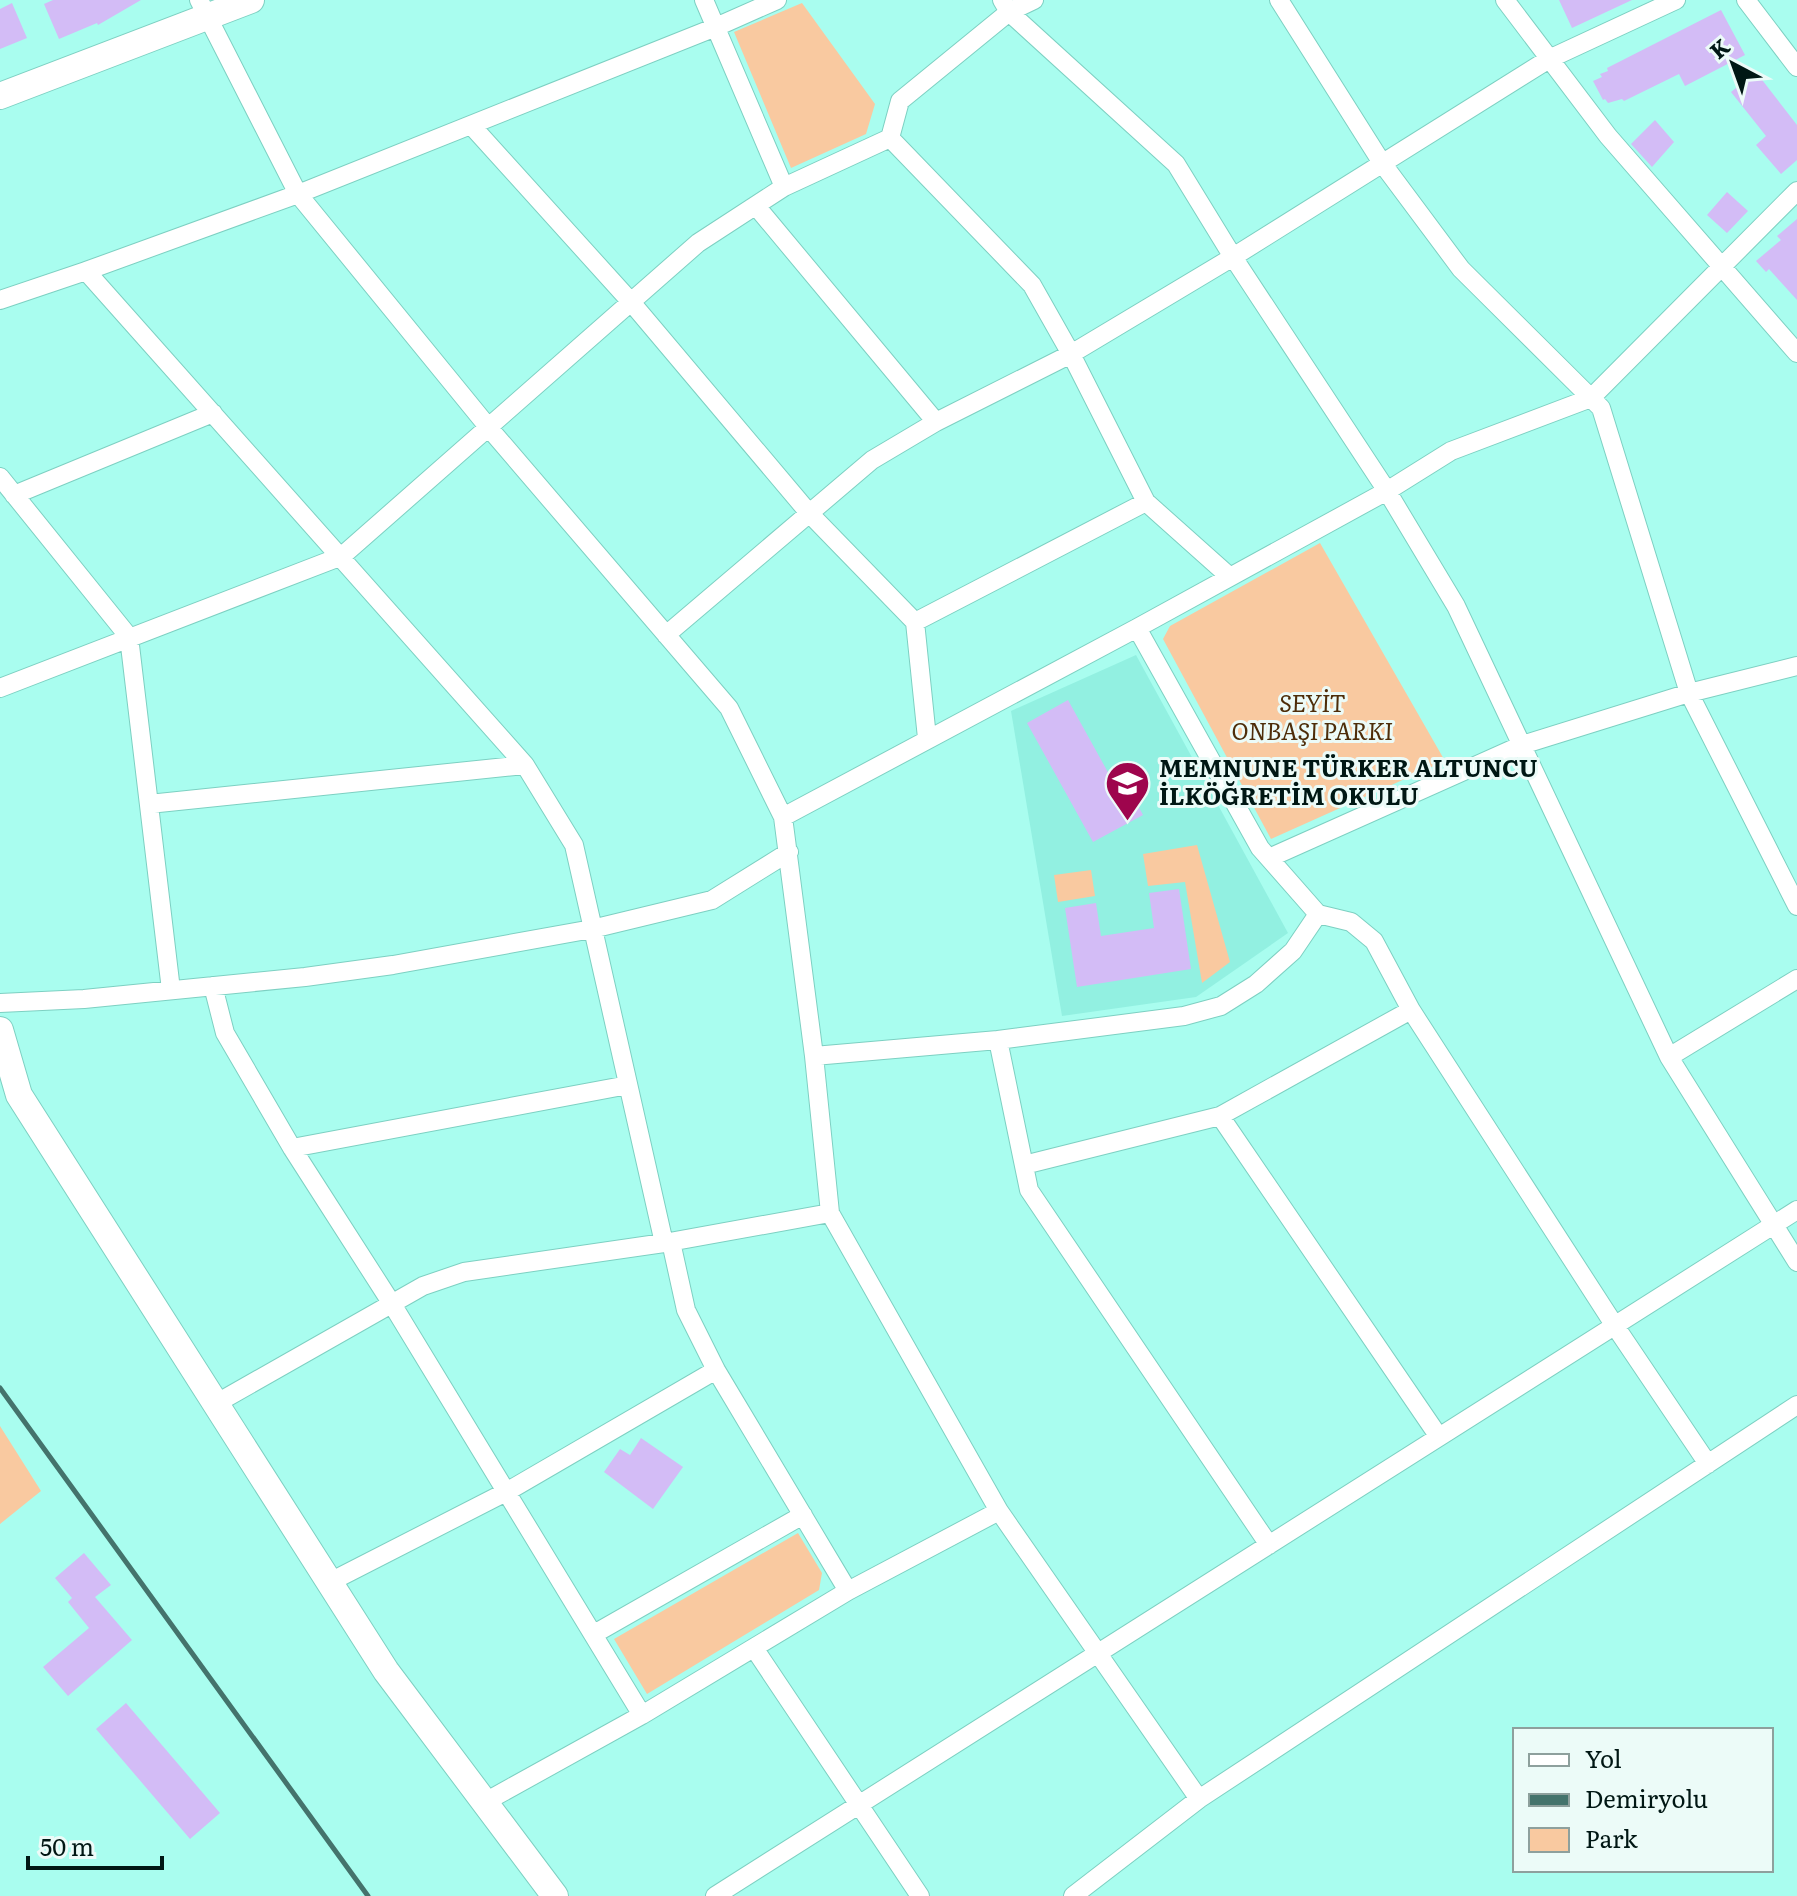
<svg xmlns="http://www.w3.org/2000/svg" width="1797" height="1896" font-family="Literata,serif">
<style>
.built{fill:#92f0e1}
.green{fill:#f9c9a0}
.building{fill:#d3bcf6}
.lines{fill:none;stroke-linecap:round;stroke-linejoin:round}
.street-casing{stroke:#7dd0c2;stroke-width:20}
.secondary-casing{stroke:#7dd0c2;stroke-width:28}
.street{stroke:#fff;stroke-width:18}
.secondary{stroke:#fff;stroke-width:26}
.rail{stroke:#44736c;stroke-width:5}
.labels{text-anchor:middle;stroke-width:6;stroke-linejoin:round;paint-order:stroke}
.park-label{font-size:24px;font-style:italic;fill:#4e2d09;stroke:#ecfbf8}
.poi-label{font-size:24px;font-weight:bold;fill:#001714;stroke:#ecfbf8;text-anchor:start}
</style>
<rect width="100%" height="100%" fill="#a9fdef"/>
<path class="built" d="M1136 655 1288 933 1196 997 1062 1016 1011 711Z"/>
<path class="green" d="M802 3 875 104 866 134 791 168 734 32Z
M1320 543 1445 761 1271 839 1163 639 1170 626Z
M1197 845 1230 962 1202 983 1185 882 1148 886 1143 854Z
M1091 870 1095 896 1058 902 1054 875Z
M0 1426 41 1491 0 1524Z
M798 1533 822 1573 819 1590 647 1694 614 1639Z"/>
<path class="building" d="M53 0H141L98 25 97 23 59 39 44 4Z
M1559 0H1632L1572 28Z
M12 3 27 38 0 49V9Z
M1721 10 1745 55 1685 86 1679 74 1624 101 1622 99 1608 103 1605 99 1603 100 1593 81 1602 77 1600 74 1608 71 1607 68Z
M1756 72 1797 125V160L1781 174 1756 145 1766 136 1731 92Z
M1655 120 1674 142 1652 167 1631 144Z
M1727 192 1748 211 1727 233 1707 215Z
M1797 219V300L1769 269 1766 272 1756 261 1781 240 1777 236Z
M1068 700 1120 794 1129 789 1143 815 1093 842 1027 723Z
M1179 889 1191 969 1077 987 1065 908 1096 903 1101 936 1154 928 1149 893Z
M641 1438 683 1467 653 1509 604 1472 620 1449 630 1455Z
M84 1553 111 1585 95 1597 132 1640 68 1696 43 1667 89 1628 68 1602 72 1598 55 1578Z
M126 1703 220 1813 190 1839 96 1729Z"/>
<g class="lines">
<defs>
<path id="street" d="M199 0 298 194 489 428 729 708 783 817 814 1056 830 1213 999 1511 1199 1799
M704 0 784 187 890 138 900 101 1009 12 1034 0
M1002 0 1009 12 1176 164 1233 257 1387 491 1456 606 1669 1057 1797 1262
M1279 0 1382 163 1461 269 1601 408 1689 693 1797 906
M1505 0 1608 136 1797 353
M1746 0 1797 67
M471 125 631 302 809 513 915 622 927 738
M890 138 1032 285 1071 354 1233 257 1549 59 1676 0
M756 206 936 422 1071 354 1146 502
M0 300 86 271
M0 477 129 637 171 990
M14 495 213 413
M915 622 1146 502 1230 577
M1137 628 1260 848 1318 914 1351 922 1374 941 1411 1010
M666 635 872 460 936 422
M0 688 342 556 698 243 784 187
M525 765 86 271 298 194 716 27 777 0
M149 804 525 765 574 845 664 1243
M783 817 1137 628 1387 491 1451 451 1591 398 1797 191
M1269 858 1522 745 1689 693 1797 666
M213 986 225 1033 292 1148 392 1304 642 1715
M0 1003 84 999 305 977 393 965 592 929 712 900 789 852
M998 1040 1184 1016 1221 1006 1256 984 1293 951 1318 914
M814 1056 998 1040 1029 1190 1269 1545
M1669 1057 1797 979
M1220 1116 1439 1437
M292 1148 628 1085
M1024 1165 1220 1116 1411 1010 1615 1326 1708 1464
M671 1242 686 1310 716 1370 848 1591
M217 1403 423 1286 464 1272 664 1243 830 1213
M330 1582 508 1491 716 1370
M594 1634 803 1515
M754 1648 920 1896
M485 1802 642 1715 848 1591 999 1511
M715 1896 1797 1210
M1073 1896 1199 1799 1797 1405"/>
<path id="secondary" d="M0 96 251 0
M0 1030 19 1095 386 1671 555 1896"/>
</defs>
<use href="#street" class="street-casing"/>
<use href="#secondary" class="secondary-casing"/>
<use href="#street" class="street"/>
<use href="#secondary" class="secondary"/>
<path class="rail" d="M0 1388 368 1896"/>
</g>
<defs>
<symbol id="school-pin" viewBox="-11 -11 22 30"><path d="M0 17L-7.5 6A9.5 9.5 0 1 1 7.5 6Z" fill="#9e054d" stroke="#ecfbf8"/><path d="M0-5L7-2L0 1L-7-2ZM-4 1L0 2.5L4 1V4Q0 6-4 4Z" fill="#fff"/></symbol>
</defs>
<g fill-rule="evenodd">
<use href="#school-pin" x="1102" y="758" width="51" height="69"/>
</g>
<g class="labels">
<g class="park-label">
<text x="1312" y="712">SEYİT<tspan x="1312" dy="28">ONBAŞI PARKI</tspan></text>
</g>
<g class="poi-label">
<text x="1159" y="777">MEMNUNE TÜRKER ALTUNCU<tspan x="1159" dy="28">İLKÖĞRETİM OKULU</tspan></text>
</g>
</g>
<rect x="1513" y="1728" width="260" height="144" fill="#ecfbf8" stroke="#8ea09d" stroke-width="2"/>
<rect x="1529" y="1754" width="40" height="12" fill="#ffffff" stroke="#8ea09d" stroke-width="2"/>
<text x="1585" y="1768" font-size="24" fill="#001714">Yol</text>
<rect x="1529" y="1794" width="40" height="12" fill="#44736c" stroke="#8ea09d" stroke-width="2"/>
<text x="1585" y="1808" font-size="24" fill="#001714">Demiryolu</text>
<rect x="1529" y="1828" width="40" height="24" fill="#f9c9a0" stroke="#8ea09d" stroke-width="2"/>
<text x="1585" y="1848" font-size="24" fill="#001714">Park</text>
<g transform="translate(1733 64) rotate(319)" stroke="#ecfbf8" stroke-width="6" paint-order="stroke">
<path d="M0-6L14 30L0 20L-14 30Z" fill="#001714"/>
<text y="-12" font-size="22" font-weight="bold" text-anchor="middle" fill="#001714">K</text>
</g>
<path d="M28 1856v12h134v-12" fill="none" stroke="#001714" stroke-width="4"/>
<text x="40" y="1856" font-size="24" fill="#001714" stroke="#ecfbf8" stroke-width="6" paint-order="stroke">50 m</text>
</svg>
